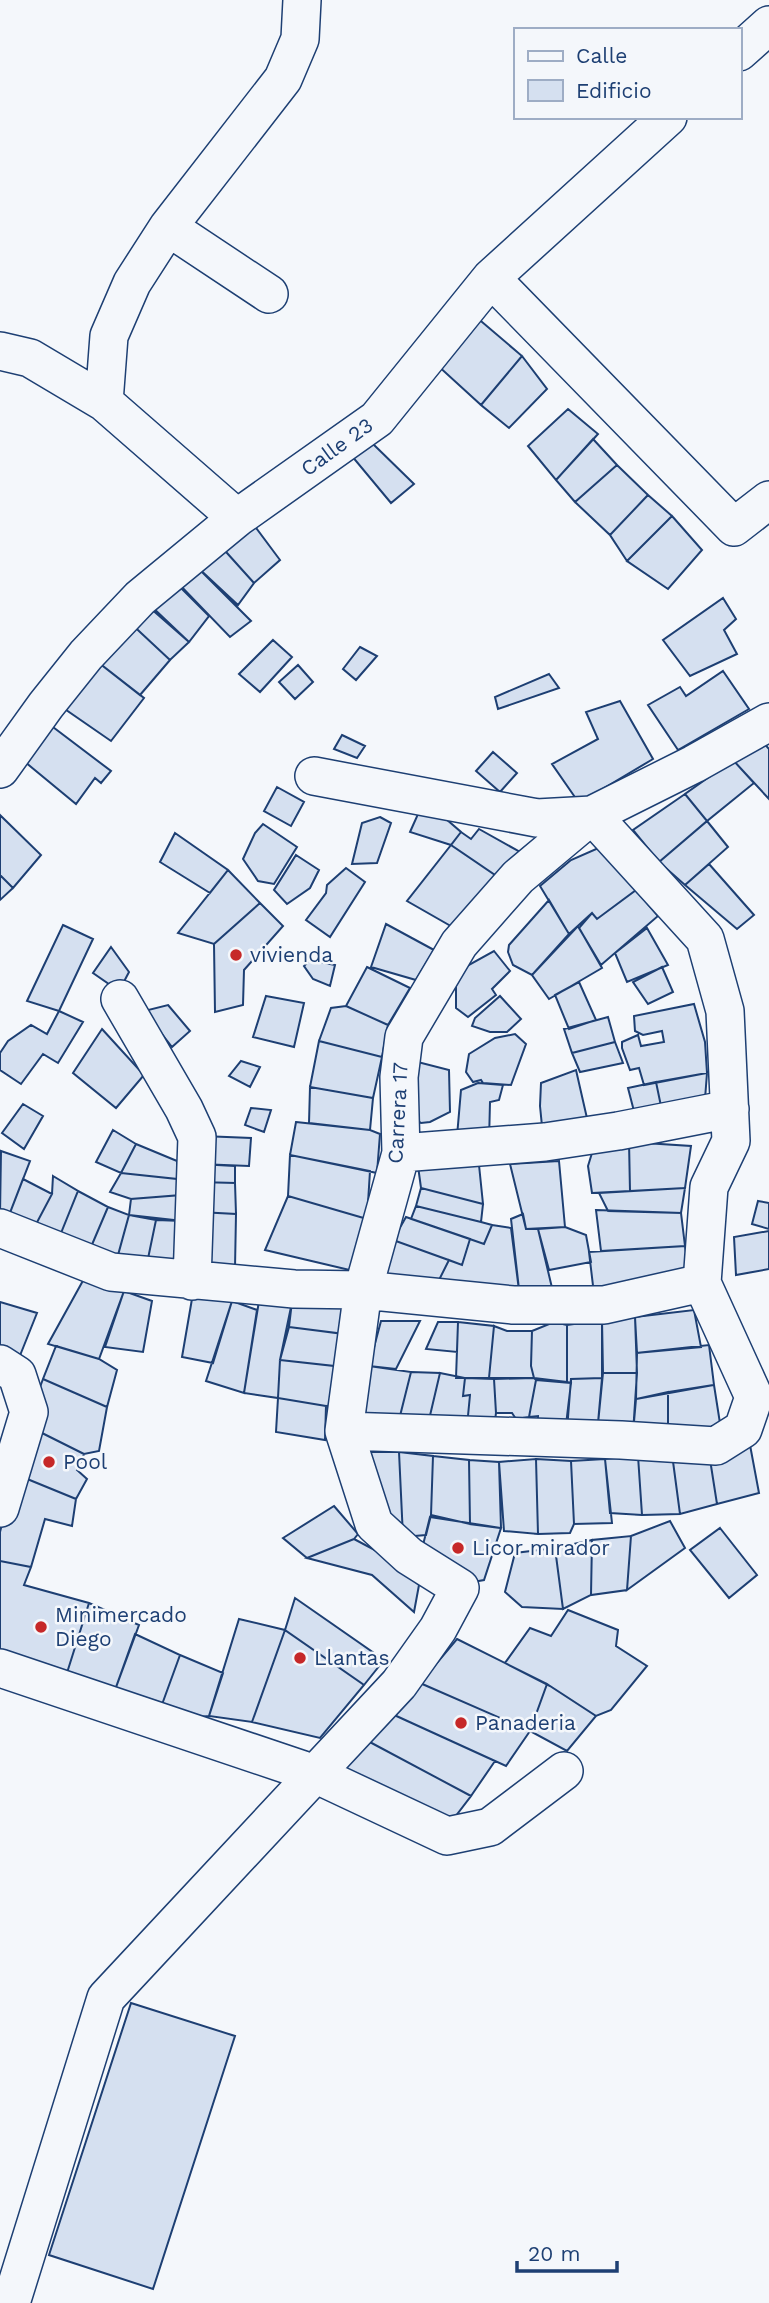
<svg xmlns="http://www.w3.org/2000/svg" width="769" height="2303" font-family="'Work Sans',sans-serif">
<style>
.building{fill:#d5e0f0;stroke:#1d3f73;stroke-width:2}
.lines{fill:none;stroke-linecap:round;stroke-linejoin:round}
.minor-casing{stroke:#1d3f73;stroke-width:40}
.minor{stroke:#f4f7fb;stroke-width:37}
.poi-dot{fill:#c62828;stroke:#f4f7fb;stroke-width:2.5}
.labels{text-anchor:middle;stroke-width:5;stroke-linejoin:round;paint-order:stroke}
.street-label{font-size:21px;fill:#1d3f73;stroke:#f4f7fb}
.poi-label{font-size:21px;fill:#1d3f73;stroke:#f4f7fb;text-anchor:start}
</style>
<rect width="100%" height="100%" fill="#f4f7fb"/>
<path class="building" d="M475 316 522 356 481 405 436 364Z
M522 356 547 389 509 428 481 405Z
M568 409 598 434 556 480 528 446Z
M593 439 617 465 575 502 556 480Z
M371 442 414 484 391 503 351 455Z
M617 465 648 495 610 535 575 502Z
M648 495 672 516 627 561 610 535Z
M672 516 702 550 668 589 627 561Z
M248 517 280 560 254 583 218 543Z
M218 543 254 583 238 605 195 565Z
M196 566 251 621 230 637 175 580Z
M174 581 209 616 189 642 150 605Z
M723 598 736 619 724 630 737 654 690 676 663 640Z
M149 607 189 642 170 660 125 618Z
M125 618 170 660 140 695 94 659Z
M273 640 292 657 260 692 239 674Z
M360 647 377 656 356 680 343 669Z
M94 659 144 698 111 741 59 705Z
M298 665 313 682 295 699 279 682Z
M723 671 749 709 678 750 648 705 680 687 686 696Z
M549 674 559 688 498 709 495 697Z
M620 701 653 759 579 803 552 764 598 739 586 712Z
M45 721 111 771 101 783 95 778 76 804 19 757Z
M342 735 365 746 357 758 334 749Z
M762 741 769 749V799L733 760Z
M493 752 517 773 500 792 476 771Z
M733 760 754 783 707 821 685 794Z
M277 787 304 802 291 826 264 811Z
M685 794 707 821 659 862 633 830Z
M418 814 446 819 461 832 451 845 410 832Z
M0 815 41 855 13 888 0 875Z
M380 817 391 823 377 863 352 864 362 823Z
M707 821 728 847 685 885 659 862Z
M263 824 297 847 274 884 258 881 243 859 255 833Z
M479 829 520 852 495 875 451 845 461 832 471 839Z
M175 833 228 870 210 893 160 862Z
M451 845 495 875 456 929 407 901Z
M603 846 636 890 597 919 592 913 569 934 540 886 571 860Z
M296 855 319 870 310 888 287 904 274 890Z
M709 864 754 915 737 929 685 885Z
M346 868 365 882 330 937 306 920 326 893 327 885Z
M228 870 260 903 214 944 178 933Z
M0 875 13 888 0 900Z
M636 890 658 916 601 965 579 928 592 913 597 919Z
M549 900 569 934 532 975 513 965 508 952 509 945Z
M260 903 283 926 244 970 243 1005 215 1012 214 944Z
M386 924 434 950 416 980 371 967Z
M63 925 93 939 59 1011 27 1001Z
M578 926 602 968 549 999 532 975Z
M647 928 668 965 627 982 615 953Z
M111 947 129 972 119 991 93 973Z
M494 951 510 971 492 989 496 995 468 1017 456 1008V972Z
M310 960 335 965 330 986 313 979 304 966Z
M367 967 410 988 388 1025 346 1006Z
M662 967 673 992 648 1004 633 982Z
M579 982 596 1020 569 1029 555 995Z
M266 996 304 1003 294 1047 253 1037Z
M500 996 521 1019 507 1032H490L472 1026 475 1018Z
M694 1004 705 1042 707 1073 644 1085 639 1068 630 1070 622 1048V1042L638 1035 641 1046 664 1042 662 1031 643 1035 635 1031 634 1016Z
M168 1005 190 1031 172 1047 144 1011Z
M346 1006 388 1025 382 1057 319 1041 331 1008Z
M59 1011 83 1022 58 1063 43 1054 21 1084 0 1070V1053L8 1041 31 1025 47 1034Z
M608 1017 615 1042 572 1053 564 1029Z
M102 1029 144 1075 116 1108 73 1073Z
M515 1034 526 1044 511 1085 483 1083 481 1080 473 1082 466 1072 469 1054 495 1038Z
M319 1041 382 1057 373 1098 310 1087Z
M615 1042 623 1063 580 1072 572 1053Z
M406 1059 449 1070 450 1112 430 1122 421 1123 410 1115Z
M241 1061 260 1067 250 1087 229 1076Z
M576 1070 589 1127 543 1136 540 1106 541 1083Z
M707 1073 705 1099 662 1111 656 1082Z
M656 1082 662 1111 636 1119 628 1088Z
M478 1083 503 1085 499 1100 490 1102 489 1142 456 1148 461 1090Z
M310 1087 373 1098 370 1130 309 1123Z
M23 1104 43 1116 24 1149 2 1133Z
M251 1108 271 1110 264 1132 245 1125Z
M296 1122 370 1130 380 1134 377 1173 290 1155Z
M113 1130 136 1144 121 1173 96 1162Z
M202 1136 251 1138 249 1166 199 1164Z
M629 1140 630 1191 592 1193 588 1166 592 1153Z
M629 1142 691 1146 685 1188 630 1191Z
M136 1144 177 1161V1179L121 1173Z
M1 1151 30 1161 8 1218 0 1215Z
M290 1155 370 1171 367 1219 288 1196Z
M559 1161 565 1227 526 1229 510 1164Z
M199 1164 235 1166V1183L198 1182Z
M479 1165 483 1204 421 1188 418 1166Z
M121 1173 177 1179 181 1195 131 1199 110 1192Z
M53 1176 78 1191 59 1238 34 1228 52 1194Z
M23 1179 52 1194 34 1228 8 1218Z
M198 1182 235 1183 236 1214 199 1212Z
M421 1188 483 1204 481 1222 416 1206Z
M685 1188 681 1213 608 1211 599 1193Z
M78 1191 108 1207 88 1254 59 1238Z
M181 1195 183 1221 129 1215 131 1199Z
M288 1196 367 1219 358 1272 265 1250Z
M758 1201 769 1203V1229L752 1224Z
M416 1206 481 1222 492 1225 484 1244 411 1219Z
M108 1207 129 1215 115 1266 88 1254Z
M596 1210 681 1213 685 1246 601 1251Z
M199 1212 236 1214 235 1268 196 1260Z
M523 1214 526 1229H538L553 1292 520 1298 511 1219Z
M129 1215 156 1220 145 1273 115 1266Z
M406 1217 470 1239 462 1265 393 1240Z
M156 1220 183 1221 176 1276 145 1273Z
M492 1225 511 1228 520 1298 432 1294 449 1260 462 1265 470 1239 484 1244Z
M565 1227 586 1235 591 1262 549 1270 538 1229Z
M769 1231V1269L736 1275 734 1237Z
M393 1240 449 1260 432 1294 380 1276Z
M685 1246 689 1271 594 1294 589 1252Z
M85 1277 124 1291 99 1359 48 1344Z
M124 1291 152 1301 143 1352 105 1347Z
M193 1293 232 1301 213 1363 182 1357Z
M293 1293 345 1297 344 1334 289 1327Z
M232 1301 257 1310 244 1393 206 1381Z
M259 1301 291 1307 280 1360 278 1398 244 1393Z
M0 1302 37 1313 17 1363 0 1350Z
M694 1310 701 1347 637 1353 635 1317Z
M635 1317 637 1373H603L602 1320Z
M602 1320V1378L571 1379V1383L567 1382V1325Z
M381 1321H420L396 1369 369 1366Z
M438 1322H458L457 1352 426 1349Z
M458 1322 494 1326 489 1378H456Z
M554 1322 567 1325V1382L534 1378 531 1366 532 1331Z
M494 1326 507 1331H532L531 1366 534 1378H489Z
M289 1327 344 1334 343 1367 280 1360Z
M709 1345 714 1385 636 1399 637 1353Z
M56 1346 99 1359 117 1370 107 1407 43 1379Z
M280 1360 343 1367 338 1405 326 1406 278 1398Z
M369 1366 411 1372 399 1420 360 1416Z
M411 1372 440 1373 428 1424 399 1420Z
M440 1373 465 1378 463 1396 470 1395 467 1426 428 1424Z
M603 1373H637L633 1433 597 1434Z
M465 1378 494 1379 496 1413 494 1428 467 1426 470 1395 463 1396Z
M534 1378 536 1380 529 1417 516 1419 512 1413H496L494 1379Z
M602 1378 597 1434 567 1430 571 1379Z
M43 1379 107 1407 99 1451 84 1454 26 1425Z
M536 1380 571 1383 565 1433 538 1420V1416L529 1417Z
M714 1385 722 1436 668 1433V1392Z
M668 1392V1433H633L636 1399Z
M278 1398 326 1406 325 1440 276 1432Z
M26 1425 84 1454 77 1470 87 1479 76 1499 15 1474Z
M750 1445 759 1493 717 1504 709 1453Z
M370 1452H399L403 1537 381 1507Z
M399 1452 433 1456 431 1515 426 1535 403 1537Z
M709 1453 717 1504 680 1514 672 1454Z
M672 1454 680 1514 642 1515 638 1456Z
M433 1456 469 1460 470 1524 431 1515Z
M638 1456 642 1515 610 1513 605 1459Z
M536 1459 571 1461 574 1524 570 1533 538 1534Z
M536 1459 538 1534 504 1531 499 1462Z
M605 1459 612 1523 574 1524 571 1461Z
M469 1460 499 1462 501 1528 470 1524Z
M15 1474 76 1499 72 1526 45 1519 31 1567 0 1561V1532Z
M334 1506 358 1534 354 1539 307 1558 283 1538Z
M430 1517 501 1528 484 1580 473 1582 419 1561Z
M670 1521 685 1548 627 1590 631 1536Z
M720 1528 757 1575 729 1598 690 1550Z
M631 1536 627 1590 591 1595 592 1540Z
M354 1539 388 1557 419 1585 414 1612 372 1575 307 1558Z
M592 1540 591 1595 563 1609 555 1548Z
M555 1548 563 1609 522 1607 505 1592 515 1553Z
M0 1561 31 1567 24 1585 89 1603 66 1676 0 1651Z
M295 1598 384 1660 364 1685 285 1630Z
M89 1603 139 1625 115 1690 66 1676Z
M568 1610 618 1630 616 1646 647 1666 611 1710 596 1716 550 1686 505 1663 530 1628 551 1636Z
M239 1619 285 1630 252 1722 209 1716Z
M285 1630 364 1685 320 1738 252 1722Z
M135 1634 180 1655 160 1710 115 1690Z
M457 1639 547 1684 530 1731 420 1683Z
M180 1655 223 1673 209 1716 188 1718 160 1710Z
M420 1683 530 1731 506 1766 392 1714Z
M547 1684 596 1716 567 1751 530 1731Z
M392 1714 495 1761 471 1796 366 1740Z
M366 1740 471 1796 445 1830 337 1776Z
M131 2003 235 2036 153 2289 49 2255Z"/>
<g class="lines">
<defs>
<path id="minor" d="M739 52 769 25
M168 227 269 294
M491 278 734 527 769 500
M0 351 30 358 104 402 237 518
M104 402 109 336 132 283 168 227 283 79 300 39 302 0
M0 769 46 705 86 655 140 598 237 518 377 419 491 278 668 117
M314 776 537 818 592 815 705 939 725 1011 731 1141 709 1187 702 1283 754 1397 743 1429 716 1446 621 1440 344 1431
M120 999 184 1109 197 1137 192 1281
M401 1153 545 1142 618 1131 730 1109
M0 1228 111 1272 294 1289 363 1290 513 1305H604L702 1283
M0 1364 17 1375 29 1412 0 1508
M0 1668 315 1774 447 1836 490 1827 564 1771
M11 2303 106 1998 399 1684 438 1629 460 1588 409 1556 374 1524 344 1431 363 1290 401 1153 399 1077 404 1037 459 944 518 877 592 815 694 764 769 722"/>
</defs>
<use href="#minor" class="minor-casing"/>
<use href="#minor" class="minor"/>
</g>
<g class="poi-dot">
<circle cx="236" cy="955" r="7"/>
<circle cx="49" cy="1462" r="7"/>
<circle cx="458" cy="1548" r="7"/>
<circle cx="41" cy="1627" r="7"/>
<circle cx="300" cy="1658" r="7"/>
<circle cx="461" cy="1723" r="7"/>
</g>
<g class="labels">
<g class="street-label">
<text transform="translate(337 447) rotate(-36)" y="7">Calle 23</text>
<text transform="translate(398 1113) rotate(-87)" y="7">Carrera 17</text>
</g>
<g class="poi-label">
<text x="250" y="962">vivienda</text>
<text x="63" y="1469">Pool</text>
<text x="472" y="1555">Licor mirador</text>
<text x="55" y="1622">Minimercado<tspan x="55" dy="24">Diego</tspan></text>
<text x="314" y="1665">Llantas</text>
<text x="475" y="1730">Panaderia</text>
</g>
</g>
<rect x="514" y="28" width="228" height="91" fill="#f4f7fb" stroke="#9eadc5" stroke-width="2"/>
<rect x="528" y="51" width="35" height="10" fill="#f4f7fb" stroke="#9eadc5" stroke-width="2"/>
<text x="576" y="63" font-size="21" fill="#1d3f73">Calle</text>
<rect x="528" y="80" width="35" height="21" fill="#d5e0f0" stroke="#9eadc5" stroke-width="2"/>
<text x="576" y="98" font-size="21" fill="#1d3f73">Edificio</text>
<path d="M517 2261v10h100v-10" fill="none" stroke="#1d3f73" stroke-width="3.5"/>
<text x="528" y="2261" font-size="21" fill="#1d3f73" stroke="#f4f7fb" stroke-width="5" paint-order="stroke">20 m</text>
</svg>
